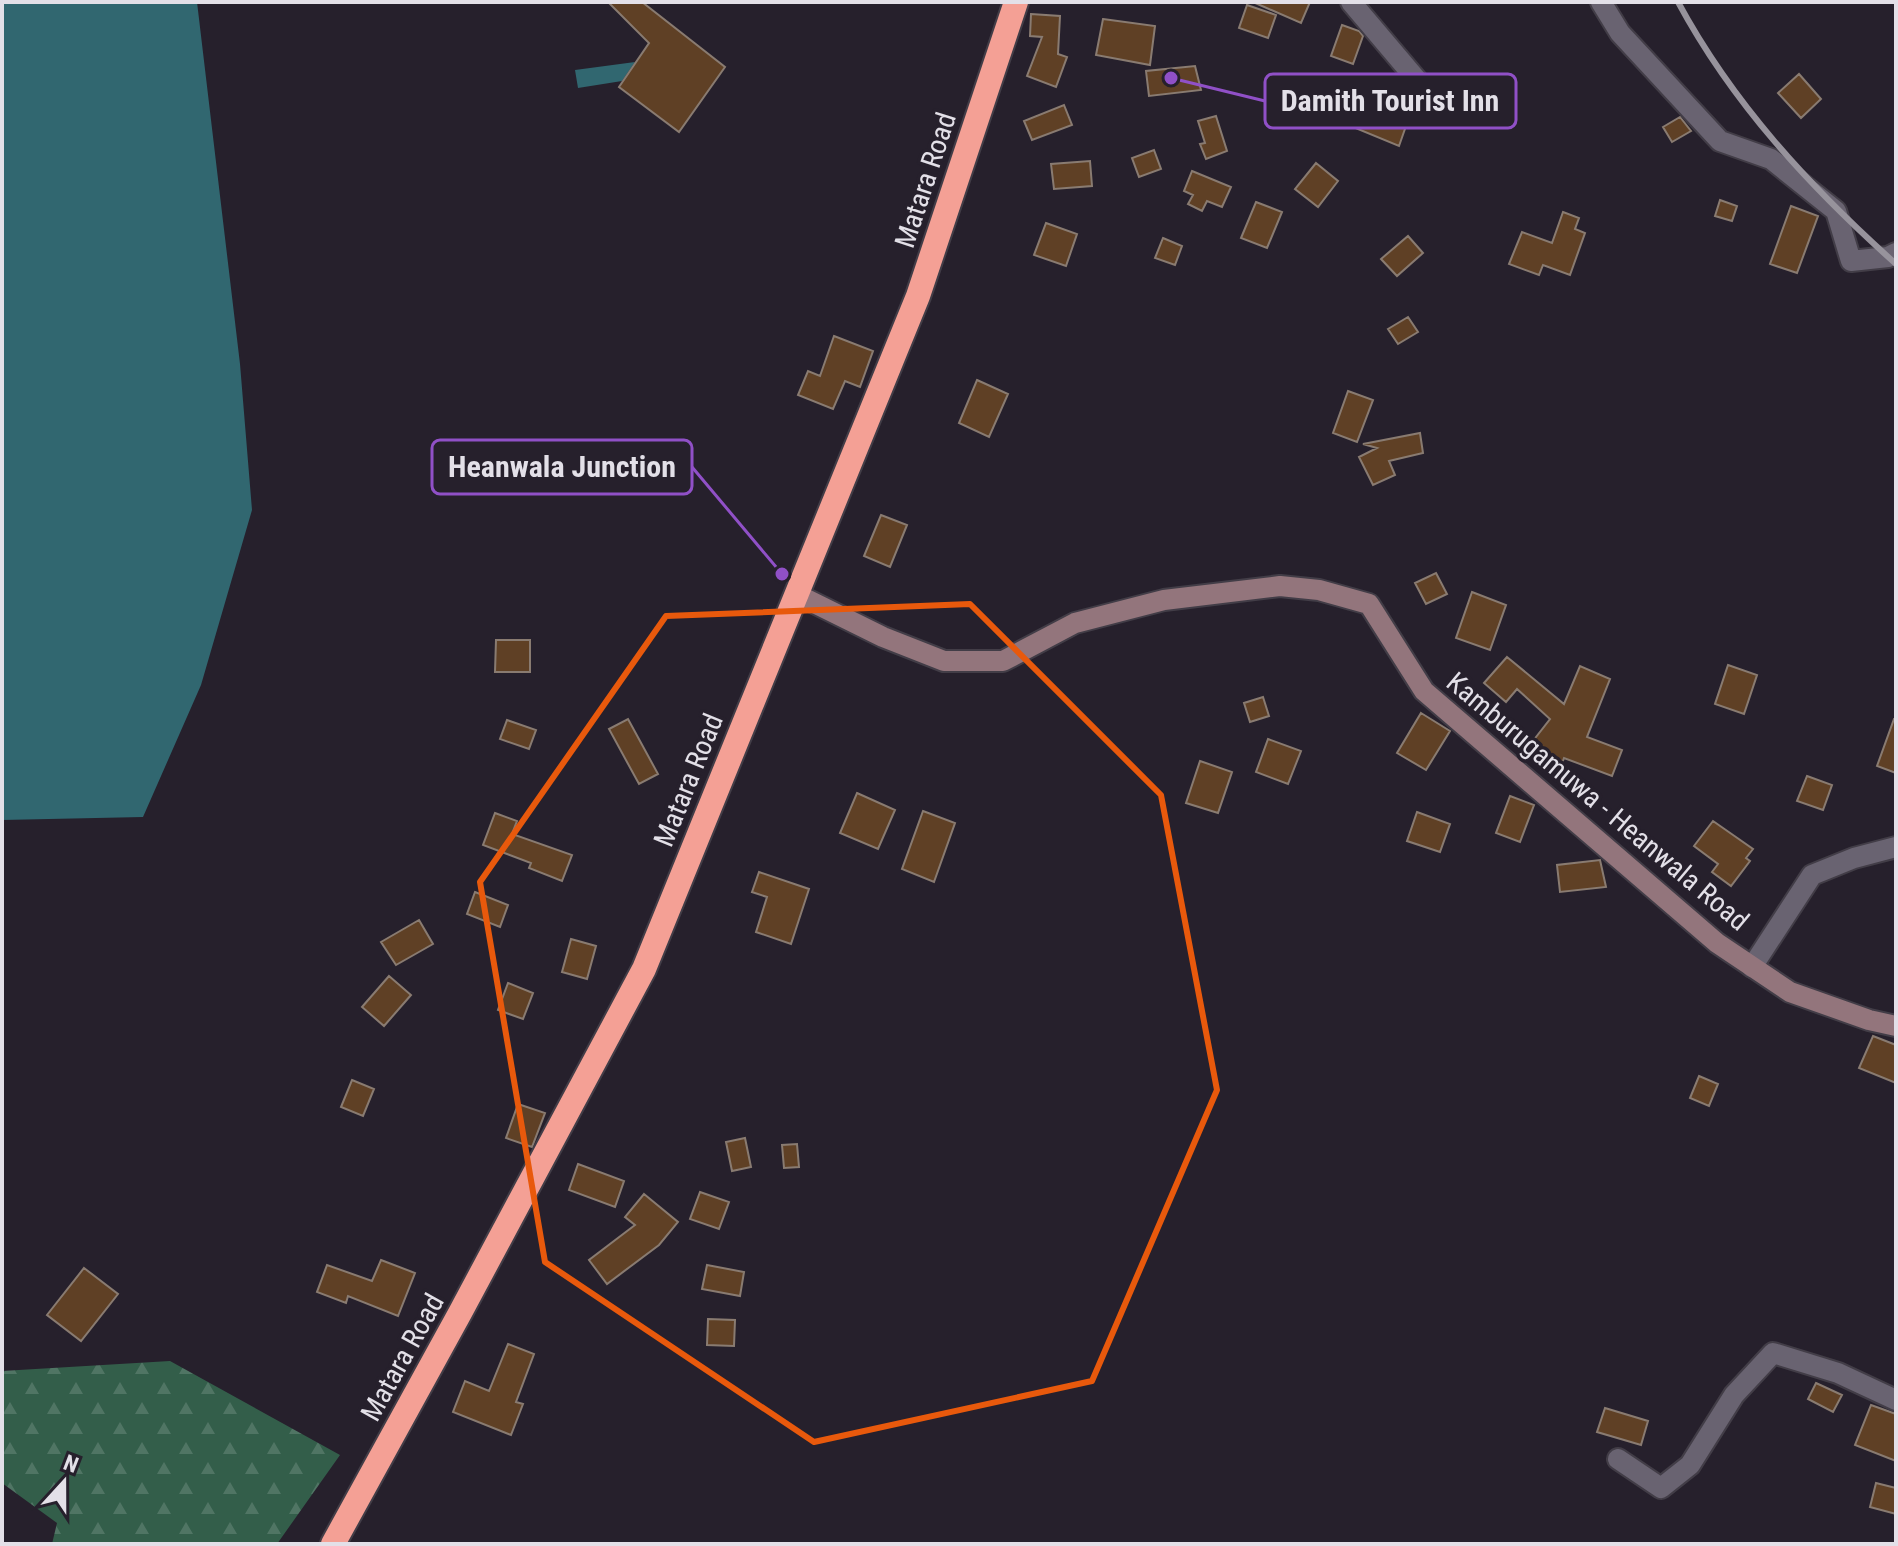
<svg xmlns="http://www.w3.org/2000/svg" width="1898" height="1546" font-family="'Roboto Condensed',sans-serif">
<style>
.forest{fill:url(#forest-firs)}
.water{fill:#316770}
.building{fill:#5f4025;stroke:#897b71;stroke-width:2}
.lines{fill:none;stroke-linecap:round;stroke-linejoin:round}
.street-casing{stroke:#423d47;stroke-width:24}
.secondary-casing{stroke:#423d47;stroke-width:24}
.highway-casing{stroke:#423d47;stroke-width:28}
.street{stroke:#696371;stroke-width:20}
.secondary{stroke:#93757c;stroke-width:20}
.highway{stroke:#f4a095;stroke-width:24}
.rail{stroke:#97939c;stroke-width:6}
.marked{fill:none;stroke:#e8590c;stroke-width:6;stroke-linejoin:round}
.labels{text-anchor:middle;stroke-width:7;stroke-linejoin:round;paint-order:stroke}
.street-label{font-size:28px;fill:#e3e0e8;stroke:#26202c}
.leader{fill:none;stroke:#9050c7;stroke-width:3}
.callout-dot{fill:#9050c7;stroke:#26202c;stroke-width:3}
.callout{fill:#26202c;stroke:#9050c7;stroke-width:3}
.callout-label{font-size:30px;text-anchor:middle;font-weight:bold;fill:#e3e0e8}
</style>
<defs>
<pattern id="forest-firs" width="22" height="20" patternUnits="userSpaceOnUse" patternTransform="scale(2)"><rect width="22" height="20" fill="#335e4a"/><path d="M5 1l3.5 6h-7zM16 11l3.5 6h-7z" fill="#507564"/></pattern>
</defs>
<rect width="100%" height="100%" fill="#26202c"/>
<path class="forest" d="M170 1361 340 1455 277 1544H52L57 1523 2 1483V1371Z"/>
<path class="water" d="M2 2H197L240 364 252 510 201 685 143 817 2 820Z
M635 62 622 81 578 88 575 70Z"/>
<path class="building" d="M608 2H642L725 67 679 132 619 87 649 43Z
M1253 2H1310L1301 23Z
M1247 5 1276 15 1268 38 1239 28Z
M1031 14 1060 16 1058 54 1067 57 1056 87 1027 76 1042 37 1030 36Z
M1103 19 1155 26 1150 65 1096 55Z
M1342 25 1359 31 1363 36 1353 64 1331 56Z
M1195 66 1201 90 1149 96 1146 71Z
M1799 74 1821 99 1801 118 1778 93Z
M1388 94 1414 103 1399 146 1336 120 1344 101 1380 115Z
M1064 105 1072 125 1032 140 1024 121Z
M1216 116 1227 151 1206 159 1200 144 1205 143 1198 121Z
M1680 117 1691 131 1672 142 1663 127Z
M1154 150 1161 169 1139 177 1132 158Z
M1090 161 1092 186 1054 189 1051 164Z
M1316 163 1338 181 1318 207 1295 189Z
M1192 171 1231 187 1222 207 1207 201 1202 211 1188 204 1193 195 1184 191Z
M1720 200 1737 206 1732 221 1715 216Z
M1256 202 1282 212 1267 248 1241 238Z
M1791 206 1818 216 1797 273 1770 264Z
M1563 212 1579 218 1575 229 1585 233 1570 275 1543 265 1539 275 1509 264 1522 232 1552 243Z
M1046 223 1077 234 1066 266 1034 255Z
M1408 236 1423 253 1397 276 1381 259Z
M1163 238 1182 246 1175 265 1155 258Z
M1408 317 1418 332 1398 344 1388 329Z
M834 336 873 351 860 387 845 381 833 409 798 395 808 371 820 376Z
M977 380 1008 394 989 437 959 423Z
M1348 391 1373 400 1357 442 1333 433Z
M1420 433 1423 453 1389 461 1395 475 1373 485 1359 457 1377 448 1363 444Z
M881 515 907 525 890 567 864 556Z
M1436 573 1447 594 1426 604 1415 583Z
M1472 592 1506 605 1490 650 1456 638Z
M496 640H530V672H495Z
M1507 657 1564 704 1580 666 1610 679 1587 737 1622 750 1612 776 1564 758 1561 766 1545 760 1529 746 1550 719 1517 689 1506 702 1484 683Z
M1728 665 1757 675 1744 714 1715 704Z
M1263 697 1269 716 1250 722 1244 703Z
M1421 713 1450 731 1426 770 1397 753Z
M628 719 658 774 639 784 609 729Z
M1894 719H1896V773L1877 766Z
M507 720 536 730 529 749 500 739Z
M1268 739 1301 751 1288 784 1256 772Z
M1200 761 1232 772 1218 813 1186 803Z
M1807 776 1832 785 1823 810 1797 801Z
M857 793 895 810 878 849 840 833Z
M1510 796 1534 805 1520 842 1496 833Z
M923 811 955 823 934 882 902 869Z
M1417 812 1450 824 1440 852 1407 841Z
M495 813 517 821 512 834 572 855 562 881 529 868 531 863 483 845Z
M1713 821 1753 849 1746 858 1750 861 1731 886 1712 872 1718 864 1694 846Z
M1600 860 1606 887 1560 892 1557 865Z
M759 872 809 889 791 944 756 932 767 897 752 892Z
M475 892 508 905 500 927 467 914Z
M419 920 433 944 396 965 381 942Z
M571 939 596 946 587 979 562 972Z
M389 976 411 995 384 1026 362 1007Z
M508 983 533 993 523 1019 498 1010Z
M1873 1036 1896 1045V1083L1859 1068Z
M1699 1076 1718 1084 1709 1106 1690 1098Z
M352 1080 374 1089 363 1116 341 1107Z
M518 1104 545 1113 532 1147 506 1138Z
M745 1138 751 1167 732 1171 726 1142Z
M797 1144 799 1167 784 1168 782 1145Z
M578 1164 624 1181 615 1207 569 1190Z
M700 1192 729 1202 719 1229 690 1219Z
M644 1194 678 1222 659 1245 607 1284 589 1260 635 1225 625 1217Z
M381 1260 415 1273 398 1316 348 1296 346 1303 317 1292 327 1265 372 1281Z
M707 1265 744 1272 740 1296 702 1289Z
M84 1268 118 1294 81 1341 47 1315Z
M708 1319 735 1320 734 1346 707 1345Z
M508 1344 534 1354 516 1402 523 1404 511 1435 453 1412 465 1381 489 1391Z
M1816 1383 1842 1395 1833 1412 1808 1399Z
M1871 1405 1896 1414V1461L1855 1445Z
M1605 1408 1648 1421 1641 1445 1597 1432Z
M1876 1483 1896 1488V1514L1870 1507Z"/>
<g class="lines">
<defs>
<path id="street" d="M1351 2 1422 86
M1601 2 1620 33 1720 141 1771 159 1836 211 1851 261 1888 257 1896 253
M1752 967 1812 875 1854 858 1896 847
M1618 1459 1661 1488 1690 1465 1734 1395 1773 1353 1838 1373 1896 1400"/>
<path id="secondary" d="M796 594 883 637 944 661H1003L1075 623 1164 600 1280 586 1319 590 1369 604 1424 691 1717 943 1790 992 1869 1020 1896 1026"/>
<path id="highway" d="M333 1544 460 1313 644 969 918 296 1016 2"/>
</defs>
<use href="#street" class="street-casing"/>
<use href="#secondary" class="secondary-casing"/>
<use href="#highway" class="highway-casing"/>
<use href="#street" class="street"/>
<use href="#secondary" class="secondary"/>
<use href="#highway" class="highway"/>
<path class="rail" d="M1678 2C1733 104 1810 187 1896 264"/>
</g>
<path class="marked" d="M970 604 1161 795 1217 1090 1092 1381 814 1442 545 1262 480 882 666 616Z"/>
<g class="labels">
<g class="street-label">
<text transform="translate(925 180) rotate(-72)" y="10">Matara Road</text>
<text transform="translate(688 780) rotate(-68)" y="10">Matara Road</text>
<text transform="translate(1598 801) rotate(40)" y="10">Kamburugamuwa - Heanwala Road</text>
<text transform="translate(402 1357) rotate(-61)" y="10">Matara Road</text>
</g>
</g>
<path class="leader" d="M1171 78L1265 101M782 574L692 467"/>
<g class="callout-dot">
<circle cx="1171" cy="78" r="8"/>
<circle cx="782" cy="574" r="8"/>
</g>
<g class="callout">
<rect x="1265" y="74" width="251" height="54" rx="8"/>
<rect x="432" y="440" width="260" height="54" rx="8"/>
</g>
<g class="callout-label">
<text x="1390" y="111">Damith Tourist Inn</text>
<text x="562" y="477">Heanwala Junction</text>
</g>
<rect width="1898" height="1546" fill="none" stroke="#e3e0e8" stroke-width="8"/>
<g transform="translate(64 1482) rotate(21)" stroke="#26202c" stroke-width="6" paint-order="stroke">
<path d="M0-6L14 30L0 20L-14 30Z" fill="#e3e0e8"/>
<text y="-12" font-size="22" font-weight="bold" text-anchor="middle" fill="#e3e0e8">N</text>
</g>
</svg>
